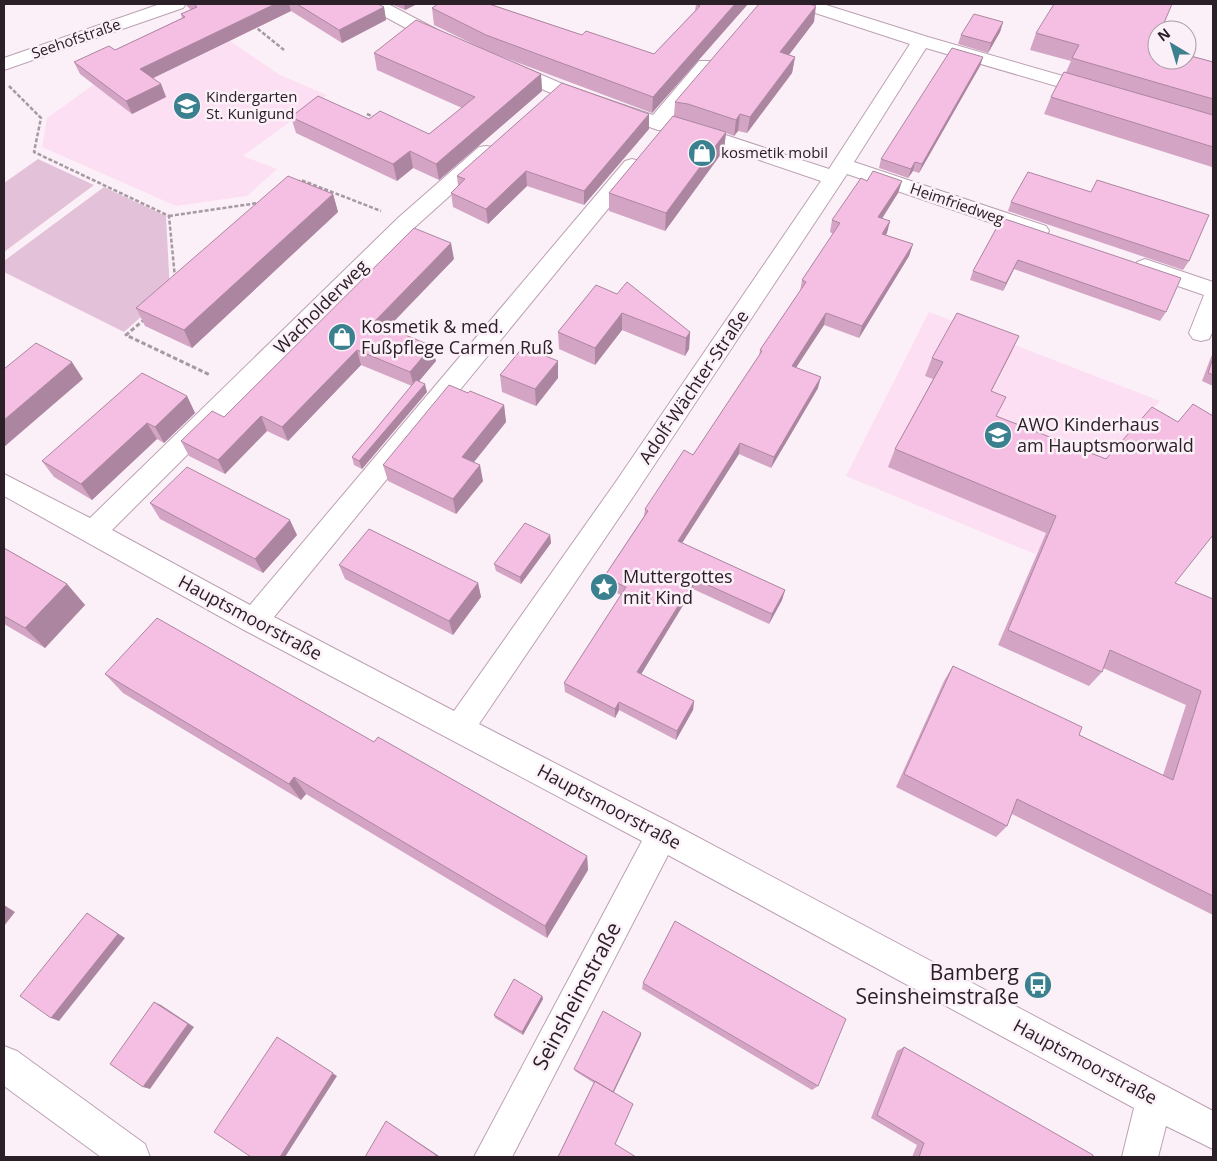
<svg xmlns="http://www.w3.org/2000/svg" width="1217" height="1161" font-family="'Open Sans',sans-serif">
<style>
.built{fill:#fcdff2}
.green{fill:#e3c2d9}
.lines{fill:none;stroke-linecap:round;stroke-linejoin:round}
.minor-casing{stroke:#bca1b3;stroke-width:2}
.path-far1{stroke:#a69aa2;stroke-width:2.5;stroke-dasharray:4 2;stroke-linecap:butt}
.path{stroke:#a69aa2;stroke-width:3;stroke-dasharray:4.5 2.5;stroke-linecap:butt}
.minor{fill:#fff;fill-rule:evenodd}
.wall{fill:#d3a4c4}
.shaded-wall{fill:#ac86a0}
.building{fill:#f5bfe4;stroke:#ac86a0}
.labels{text-anchor:middle;stroke-width:5;stroke-linejoin:round;paint-order:stroke}
.far-street-label{font-size:15px;fill:#2b2027;stroke:#fcf0f8}
.far-poi-label{font-size:15px;fill:#2b2027;stroke:#fcf0f8;text-anchor:start}
.street-label{font-size:18px;fill:#2b2027;stroke:#fcf0f8}
.poi-label{font-size:18px;fill:#2b2027;stroke:#fcf0f8;text-anchor:start}
.near-poi-label{font-size:21px;fill:#2b2027;stroke:#fcf0f8;text-anchor:end}
.near-street-label{font-size:21px;fill:#2b2027;stroke:#fcf0f8}
</style>
<rect width="100%" height="100%" fill="#fcf0f8"/>
<path class="built" d="M218 12 248 31 230 41 280 75 327 95 243 156 277 169 247 196 176 206 42 147 47 118 93 85Z
M929 312 1160 401 1098 469 1035 554 846 476Z"/>
<path class="green" d="M38 159 94 185 4 252V183Z
M104 187 166 216 170 291 124 332 4 272V261Z"/>
<g class="lines">
<defs>
<path id="minor" d="M160 4H186L183 8 4 70V58Z
M366 4H388L451 37 453 41 451 45H437L369 8Z
M797 4H823L928 37 1101 87 1104 91 1101 95 1094 97 926 48 854 162 1046 226 1049 231 1046 236 1038 238 1030 236 847 174 633 497 479 724 673 824 1213 1111V1149L1166 1126 1158 1157H1122L1134 1108 668 855 512 1157H474L642 841 244 630 4 496V474L90 518 399 217 479 147 486 146 493 147 496 152 493 157 415 227 112 530 250 605 625 161 632 159 639 161 642 166 639 171 274 617 454 711 615 483 821 181 677 132 658 130 551 93 500 71 498 67 500 63H514L565 85 653 115 699 61H713L715 65 713 69 670 120 686 122 829 169 910 44 800 8Z
M1145 259 1213 282V331L1209 339 1201 341 1193 339 1189 333 1204 295 1137 272 1134 267 1137 262Z
M4 1046 17 1051 145 1144 150 1157H101L4 1086Z"/>
</defs>
<use href="#minor" class="minor-casing"/>
<path class="path-far1" d="M253 25 284 50
M9 86 41 118 34 152 169 216 175 278
M367 114 376 118
M297 183 301 180 381 211
M169 216 258 203"/>
<path class="path" d="M145 319 126 335 210 375"/>
<use href="#minor" class="minor"/>
</g>
<path class="wall" d="M186 4H378L384 7 386 20 342 43 291 11 153 78 161 84 166 97 132 114 80 74 74 62 115 50 182 18 181 14 191 10 187 6Z
M391 4H417L405 10Z
M496 4 493 5 582 35 654 54 695 11 696 4H748L652 113 495 54 541 74 542 91 439 180 413 168 397 181 296 133 291 117 369 119 429 134 462 108 377 70 374 53 481 48 434 25 432 8Z
M814 22 789 55 795 57 792 73 747 133 738 131 734 136 726 133 724 150 665 231 609 211V193L674 116 675 102Z
M1003 22 1000 32 988 53 958 44 961 35Z
M1036 33 1154 45 1213 62V164L1212 167 1044 114 1051 97 1066 72 1071 61 1030 50Z
M983 57 980 66 919 173 913 171 908 178 879 168 881 159Z
M649 129 584 205 527 186 488 224 453 207 451 193 458 186 457 176Z
M867 181H902L898 193 882 219 890 221 886 235 913 244 909 256 859 338 824 325 796 367 818 388 771 468 739 454 682 543 785 590 782 600 769 624 693 589 641 674 694 701 693 710 676 740 619 710 615 718 565 692 564 683 621 595 604 587V577L644 516 645 509 693 455 759 356 760 350 800 291 802 280 833 234 830 232 832 220Z
M1091 192 1189 261 1183 270 1008 211 1011 202Z
M333 194 338 212 192 348 145 326 136 308Z
M1002 218 1166 312 1160 321 1014 269 1003 291 970 280 973 271Z
M454 259 387 328 436 361 419 381 427 392 362 469 354 465 352 457 375 430 412 386 361 365 288 441 267 431 225 474 189 456 181 441 224 417Z
M596 285 690 332 689 349 685 356 622 330 595 365 559 349 558 332Z
M1019 336 991 391 996 416 1106 459 1178 422 1213 416V442L1175 583 1213 599V915L1012 814 1007 826 996 837 896 787 944 681 953 666 1079 735 1163 775 1186 705 1103 668 1102 672 1089 686 998 645 1046 533 888 467 895 449 933 379 925 376 932 358Z
M1213 353V386L1202 381 1211 357Z
M558 361V378L536 406 502 392 500 375Z
M468 393 504 405 506 422 474 462 483 481 456 514 388 481 383 465Z
M187 396 195 413 164 443 157 439 92 500 54 477 42 461Z
M150 503 297 535 263 573 160 519Z
M550 535 551 543 521 584 496 571 494 564Z
M4 548 67 584 85 605 45 648 4 624Z
M339 565 478 583 481 597 453 635 345 579Z
M105 674 374 742 587 856 588 870 547 938 306 794 301 800 123 693Z
M643 983 818 1086 812 1090 642 989Z
M542 996 543 999 523 1035 495 1018 494 1015Z
M641 1033V1035L613 1092 633 1104 615 1145 558 1157 594 1083 575 1071 574 1069Z
M904 1047 1093 1157H912L917 1145 871 1118 897 1051Z"/>
<path class="shaded-wall" d="M275 4H289L291 11 145 82 140 69Z
M404 4H417L405 10Z
M735 4H748L652 113 653 97Z
M816 6 814 22 778 69 780 52Z
M384 7 386 20 342 43 339 30Z
M1003 22 1000 32 988 53 991 43Z
M795 57 792 73 747 133 750 117Z
M983 57 980 66 919 173 922 164Z
M541 74 542 91 439 180 436 164Z
M161 84 166 97 132 114 126 101Z
M649 114V129L584 205V191Z
M740 114 738 131 734 136 736 120Z
M726 132 724 150 665 231 666 213Z
M410 151 413 168 397 181 393 164Z
M915 162 913 171 908 178 911 169Z
M526 171 527 186 488 224 486 209Z
M902 181 898 193 875 229 878 217Z
M333 194 338 212 192 348 184 330Z
M890 221 887 233 879 246 882 234Z
M451 243 454 259 378 338 374 322Z
M913 244 909 256 859 338 862 326Z
M1018 260 1014 269 1003 291 1006 283Z
M622 313V330L595 365V348Z
M826 313 824 325 790 377 792 366Z
M690 332 689 349 685 356 686 338Z
M1019 336 1010 355 982 409 991 391Z
M432 346 436 361 414 387 410 372Z
M357 350 361 365 288 441 282 427Z
M558 361V378L536 406 535 389Z
M72 362 83 379 4 447V420Z
M821 377 818 388 771 468 774 457Z
M425 384 427 392 362 469 359 461Z
M187 396 195 413 164 443 155 427Z
M504 405 506 422 465 473 462 457Z
M261 416 267 431 225 474 218 460Z
M147 423 157 439 92 500 81 484Z
M740 443 739 454 677 551 678 541Z
M480 465 483 481 456 514 453 499Z
M290 520 297 535 263 573 255 559Z
M550 535 551 543 521 584 520 577Z
M695 579 693 589 637 681V672Z
M478 583 481 597 453 635 449 621Z
M67 584 85 605 45 648 25 628Z
M785 590 782 600 769 624 772 614Z
M694 701 693 710 676 740 677 731Z
M619 702V710L615 718V709Z
M294 777 306 794 301 800 289 784Z
M587 856 588 870 547 938 545 926Z
M4 905 15 912 4 926Z
M94 918 125 938 59 1021 51 1018Z
M542 996 543 999 523 1035 522 1032Z
M154 1002 161 1005 194 1027 150 1089 143 1087Z
M641 1033V1035L613 1094V1092Z
M282 1040 337 1076 285 1157H280Z
M386 1121 439 1156 438 1157H435Z"/>
<path class="building" d="M194 4H275L140 69 161 84 126 101 74 62 109 46 115 50 185 17 181 14 197 7Z
M297 4H378L384 7 339 30Z
M438 4H489L582 35 586 31 654 54 700 6 696 4H735L653 97 486 35 432 8Z
M759 4H809L816 6 780 52 795 57 750 117 740 114 736 120 688 104 675 102Z
M1054 4H1172L1161 30H1157V39L1154 45 1157 46V60H1187V55L1213 62V99L1072 58 1079 45 1036 33Z
M974 14 1003 22 991 43 961 35Z
M416 20 541 74 436 164 410 151 393 164 291 117 318 96 369 119 380 111 429 134 475 97 374 53Z
M952 48 983 57 922 164 915 162 911 169 881 159Z
M1064 72 1213 115V147L1051 97Z
M562 83 649 114 584 191 526 171 486 209 451 193 465 179 457 176Z
M673 116 726 132 666 213 609 193Z
M873 171 902 181 878 217 890 221 882 234 913 244 862 326 826 313 792 366 821 377 774 457 740 443 678 541 785 590 772 614 695 579 637 672 694 701 677 731 619 702 615 709 564 683 626 587 604 577 648 511 645 509 684 450 693 455 762 351 760 350 806 282 802 280 840 223 832 220 861 178 867 181Z
M1028 172 1091 192 1097 180 1209 215 1189 261 1011 202Z
M288 176 333 194 184 330 136 308Z
M1002 218 1181 278 1166 312 1018 260 1006 283 973 271Z
M414 228 451 243 374 322 432 346 410 372 357 350 282 427 261 416 218 460 181 441 212 411 224 417Z
M627 282 690 332 686 338 622 313 595 348 558 332 596 285 617 294Z
M957 313 1019 336 991 391 1006 397 996 416 1106 459 1152 407 1178 422 1193 404 1213 416V441L1212 442 1213 443V535L1175 583 1213 599V896L1017 799 1007 826 904 774 953 666 1082 727 1079 735 1173 780 1201 691 1110 650 1102 672 1008 630 1056 516 895 449 943 362 932 358Z
M36 343 72 362 4 420V369Z
M523 347 558 361 535 389 500 375Z
M1213 358V375L1208 373Z
M142 373 187 396 155 427 147 423 81 484 42 461Z
M416 380 425 384 359 461 352 457 375 430Z
M449 385 468 393 470 391 504 405 462 457 480 465 453 499 383 465Z
M187 467 290 520 255 559 150 503Z
M525 523 550 535 520 577 494 564Z
M369 529 478 583 449 621 339 565Z
M4 548 67 584 25 628 4 616Z
M157 618 374 742 378 737 587 856 545 926 294 777 289 784 105 674Z
M87 913 118 934 51 1018 20 996Z
M675 921 846 1019 818 1086 643 983Z
M514 979 542 996 522 1032 494 1015Z
M154 1002 188 1024 143 1087 110 1064Z
M603 1011 641 1033 613 1092 574 1069Z
M277 1037 333 1073 280 1157H251L214 1132Z
M904 1047 1093 1155V1157H919L924 1143 877 1115Z
M595 1081 633 1104 615 1144 636 1157H558Z
M386 1121 436 1155 435 1157H365Z"/>
<defs>
<symbol id="school-disc" viewBox="-11 -11 22 22"><circle r="9.5" fill="#3b808e" stroke="#fcf0f8"/><path d="M0-5L7-2L0 1L-7-2ZM-4 1L0 2.5L4 1V4Q0 6-4 4Z" fill="#fff"/></symbol>
<symbol id="shop-disc" viewBox="-11 -11 22 22"><circle r="9.5" fill="#3b808e" stroke="#fcf0f8"/><path d="M-5-2.5h2.3a2.7 3.5 0 0 1 5.4 0H5L5.5 6h-11ZM-1.5-2.5h3a1.5 2.3 0 0 0-3 0Z" fill="#fff"/></symbol>
<symbol id="sight-disc" viewBox="-11 -11 22 22"><circle r="9.5" fill="#3b808e" stroke="#fcf0f8"/><path d="M0-6L1.8-2.2L6-1.7L2.9 1.2L3.7 5.4L0 3.3L-3.7 5.4L-2.9 1.2L-6-1.7L-1.8-2.2Z" fill="#fff"/></symbol>
<symbol id="bus-disc" viewBox="-11 -11 22 22"><circle r="9.5" fill="#3b808e" stroke="#fcf0f8"/><path d="M-5-6H5V4H4V6H2V4H-2V6H-4V4H-5ZM-3.5-4V0h7V-4ZM-3.5 1.2v1.5H-2V1.2ZM2 1.2v1.5H3.5V1.2Z" fill="#fff"/></symbol>
</defs>
<g fill-rule="evenodd">
<use href="#school-disc" x="171" y="90" width="32" height="32"/>
<use href="#shop-disc" x="686" y="137" width="32" height="32"/>
<use href="#shop-disc" x="326" y="321" width="32" height="32"/>
<use href="#school-disc" x="982" y="419" width="32" height="32"/>
<use href="#sight-disc" x="588" y="571" width="32" height="32"/>
<use href="#bus-disc" x="1022" y="969" width="32" height="32"/>
</g>
<g class="labels">
<g class="far-street-label">
<text transform="translate(76 39) rotate(-19)" y="5">Seehofstraße</text>
<text transform="translate(957 204) rotate(19)" y="5">Heimfriedweg</text>
</g>
<g class="far-poi-label">
<text x="206" y="102">Kindergarten<tspan x="206" dy="17">St. Kunigund</tspan></text>
<text x="721" y="158">kosmetik mobil</text>
</g>
<g class="street-label">
<text transform="translate(321 307) rotate(-45)" y="6">Wacholderweg</text>
<text transform="translate(694 387) rotate(-56)" y="6">Adolf-Wächter-Straße</text>
<text transform="translate(250 618) rotate(28)" y="6">Hauptsmoorstraße</text>
<text transform="translate(609 807) rotate(28)" y="6">Hauptsmoorstraße</text>
<text transform="translate(1085 1062) rotate(28)" y="6">Hauptsmoorstraße</text>
</g>
<g class="poi-label">
<text x="361" y="333">Kosmetik &amp; med.<tspan x="361" dy="21">Fußpflege Carmen Ruß</tspan></text>
<text x="1017" y="431">AWO Kinderhaus<tspan x="1017" dy="21">am Hauptsmoorwald</tspan></text>
<text x="623" y="583">Muttergottes<tspan x="623" dy="21">mit Kind</tspan></text>
</g>
<g class="near-poi-label">
<text x="1019" y="980">Bamberg<tspan x="1019" dy="24">Seinsheimstraße</tspan></text>
</g>
<g class="near-street-label">
<text transform="translate(577 996) rotate(-62)" y="7">Seinsheimstraße</text>
</g>
</g>
<rect width="1217" height="1161" fill="none" stroke="#2b2027" stroke-width="10"/>
<g transform="translate(1172 45) rotate(322)"><circle r="24" fill="#fcf0f8" stroke="#a89da4"/>
<path d="M0-4L9 19L0 12L-9 19Z" fill="#3b808e"/>
<text y="-8" font-size="14" font-weight="bold" text-anchor="middle" fill="#2b2027">N</text>
</g>
</svg>
